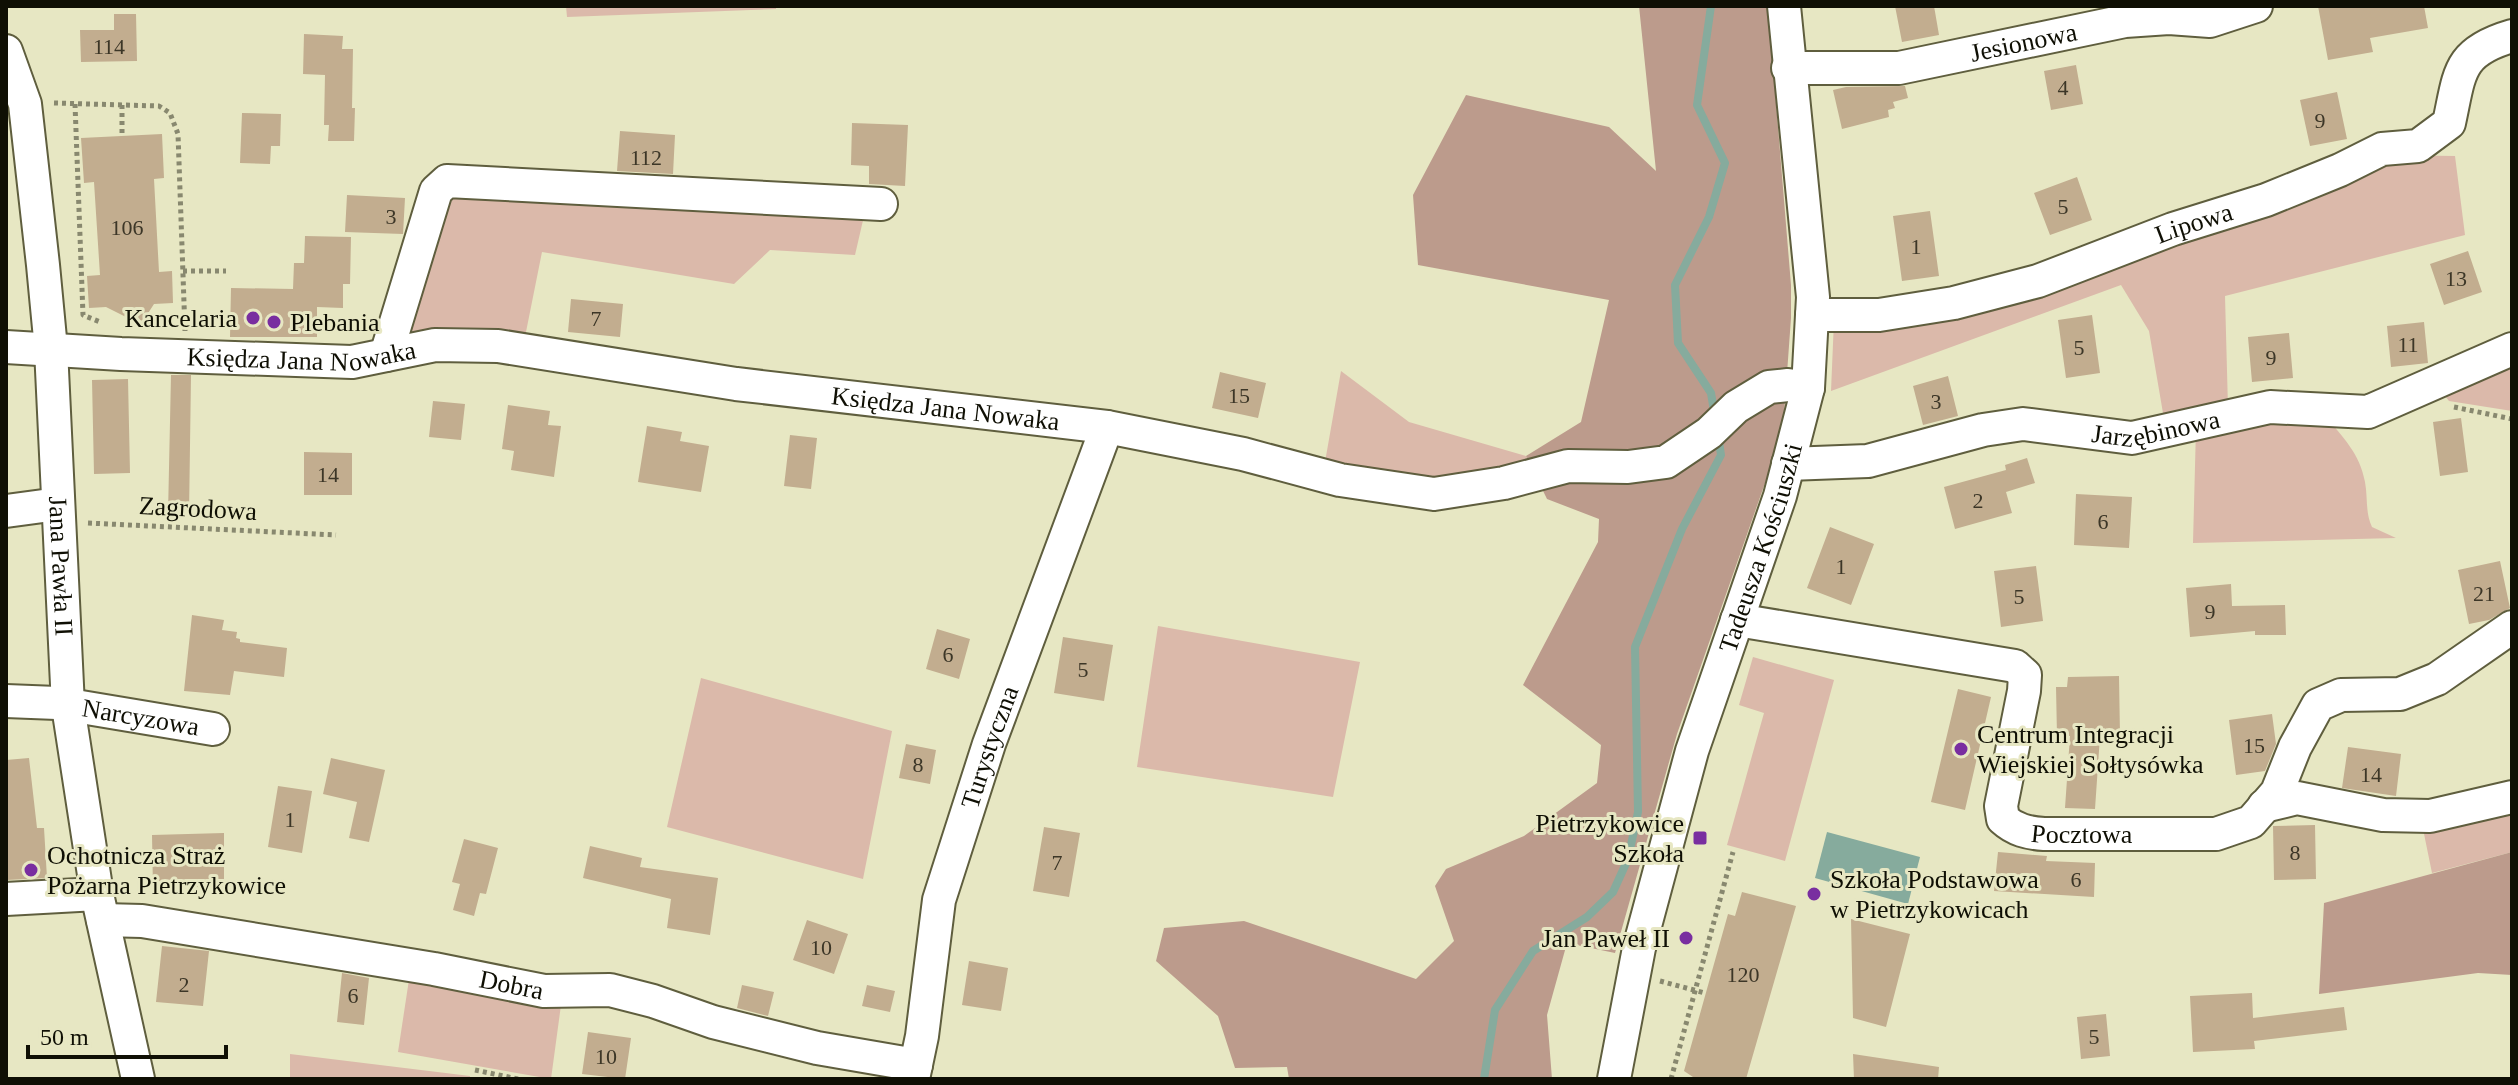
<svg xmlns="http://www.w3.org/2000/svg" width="2518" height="1085" font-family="Georgia,serif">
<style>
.green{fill:#dbb9aa}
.forest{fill:#bc9b8c}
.water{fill:#86ab9d}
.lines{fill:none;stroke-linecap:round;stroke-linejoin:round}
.stream{stroke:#86ab9d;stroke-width:8}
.building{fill:#c2ad8f}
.minor-casing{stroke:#5f5e3e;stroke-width:36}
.path{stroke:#88886f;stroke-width:5;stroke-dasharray:4 4;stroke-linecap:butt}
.minor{stroke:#fff;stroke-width:32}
.poi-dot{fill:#792ea0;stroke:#e7e7c3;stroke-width:3}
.labels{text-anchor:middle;stroke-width:6;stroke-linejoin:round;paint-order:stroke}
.number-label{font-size:22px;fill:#3c3627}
.street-label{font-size:26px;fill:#0f0f04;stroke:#e7e7c3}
.poi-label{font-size:26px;fill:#0f0f04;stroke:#e7e7c3;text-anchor:start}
</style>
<rect width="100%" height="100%" fill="#e7e7c3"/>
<path class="green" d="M566 6H776V9L567 17Z
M2381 155 2455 156 2465 235 2225 296 2228 408 2164 419 2149 331 2121 285 1831 391 1834 320 1874 321Z
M441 197 864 216 855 255 770 250 734 284 542 252 525 337 428 330 402 338Z
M2512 361V411L2449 401 2445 396 2448 390Z
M1341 371 1409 422 1526 456 1532 468 1443 482 1325 462Z
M2325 416C2343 437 2360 454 2365 482 2368 498 2365 512 2372 527L2396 538 2193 543 2196 428Z
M1158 626 1360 662 1333 797 1137 767Z
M1753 657 1834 680 1785 861 1727 845 1764 713 1739 705Z
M701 678 892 731 863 879 667 827Z
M2512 803V852L2432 873 2422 824Z
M410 973 561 1005 551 1079 398 1052Z
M290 1054 470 1076V1079H290Z"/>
<path class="forest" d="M1639 6H1768L1791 285V318L1784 415 1771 466 1677 734 1615 953 1567 943 1547 1015 1552 1079H1289L1287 1067 1235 1068 1218 1016 1156 961 1164 928 1244 921 1416 979 1454 941 1435 886 1446 869 1524 836 1597 783 1601 745 1523 685 1598 542 1599 519 1547 499 1526 456 1581 422 1609 300 1418 265 1413 195 1466 95 1609 127 1656 171Z
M2512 852V975L2478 973 2319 994 2324 903Z"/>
<path class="water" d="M1827 832 1920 857 1908 904 1815 878Z"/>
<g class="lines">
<path class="stream" d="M1711 6 1697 105 1725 163 1709 217 1675 285 1678 343 1711 393 1715 417
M1484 1079 1495 1010 1533 951 1587 917 1613 892 1628 859 1638 812 1635 647 1682 529 1721 455 1718 435"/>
</g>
<path class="building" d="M1895 6H1934L1939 35 1902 42Z
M2318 6H2424L2428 28 2370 38 2373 52 2328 60Z
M114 14H136L137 61 81 62 80 30H114Z
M304 34 343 36 342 49H353L352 108H355L354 141H328L329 125H324L325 75 303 74Z
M2076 65 2083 104 2051 110 2044 71Z
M1905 86 1908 98 1893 102 1895 108 1888 110 1889 117 1842 129 1833 90 1846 87Z
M2337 92 2347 139 2310 146 2300 100Z
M242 113 281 114 280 146H271L270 164 240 163Z
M852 123 908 125 905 186 869 184V166L851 165Z
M620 131 675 135 673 174 617 171Z
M162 134 164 178 154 179 159 272 172 271 173 303 154 304 143 321 126 317 106 307 89 308 87 276 100 275 94 182 84 183 81 138Z
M2077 177 2092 220 2050 235 2034 193Z
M347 195 405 198 403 234 345 232Z
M1930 211 1939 276 1902 281 1893 216Z
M305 236 351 237 350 284H343V308L317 307V337H230L231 288 293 289 294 263H304Z
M2468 251 2482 292 2444 305 2430 264Z
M571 299 623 304 620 337 568 332Z
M2092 315 2100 373 2066 378 2058 320Z
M2424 322 2428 363 2391 367 2387 326Z
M2289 333 2293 378 2252 382 2248 337Z
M1220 372 1266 383 1258 418 1212 408Z
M171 375H191L189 516 168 515Z
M1948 376 1958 416 1923 425 1913 386Z
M128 379 130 473 94 474 92 380Z
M433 401 465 404 461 440 429 437Z
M508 405 550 411 548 425 561 426 554 477 511 470 514 451 502 449Z
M2461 418 2468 472 2440 476 2433 422Z
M647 426 682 432 680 441 709 446 701 492 638 482Z
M790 435 817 438 811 489 784 486Z
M304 452 352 453V495H304Z
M2027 458 2035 483 2006 492 2012 513 1955 529 1944 487 2006 470 2005 465Z
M2076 494 2132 497 2129 548 2074 545Z
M1830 527 1874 544 1851 605 1807 588Z
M2500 561 2510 608 2489 620 2469 624 2458 570Z
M2036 566 2043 621 2001 627 1994 571Z
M2231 584 2232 606 2285 605 2286 635H2255V631L2190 637 2186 588Z
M192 615 224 620 222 630 237 632 236 638 240 639V642L287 648 284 677 234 671 230 695 184 691Z
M937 629 970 639 959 679 926 669Z
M1063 637 1113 645 1104 701 1054 693Z
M2119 676 2120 736H2100L2095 809 2065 808 2070 736H2057L2056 687H2067L2068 677Z
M1958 689 1991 697 1965 810 1931 802Z
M2272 714 2276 744 2265 771 2236 775 2229 720Z
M906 744 936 750 930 784 899 778Z
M2348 747 2401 754 2396 796 2342 788Z
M29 758 37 828H44L47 878 6 880V760Z
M331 758 385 770 369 842 349 838 357 802 323 794Z
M278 786 312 791 302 853 268 847Z
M2315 825 2316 879 2274 880 2273 826Z
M1044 827 1080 833 1069 897 1033 891Z
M224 833V887L153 889 152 835Z
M464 839 498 848 486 894 480 893 474 916 453 910 460 884 452 882Z
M590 846 642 858 640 867 718 878 710 935 667 928 671 899 583 878Z
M1998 852 2047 856 2046 861 2095 863 2094 897 1994 891Z
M1742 892 1796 906 1746 1079H1696L1684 1071 1728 914 1735 916Z
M1851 919 1910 934 1886 1027 1853 1018Z
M807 920 848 934 834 974 793 960Z
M162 946 209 951 203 1006 156 1002Z
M969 961 1008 968 1001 1011 962 1005Z
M342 973 369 978 364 1025 337 1022Z
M742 985 774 992 768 1016 737 1008Z
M867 985 895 991 890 1012 862 1006Z
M2252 993 2253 1018 2344 1007 2347 1030 2254 1041 2255 1049 2193 1052 2190 996Z
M2106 1014 2110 1056 2081 1059 2077 1017Z
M588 1032 631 1038 625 1079 582 1074Z
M1853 1054 1939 1067 1938 1079H1854Z"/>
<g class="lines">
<defs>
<g id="minor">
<path id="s1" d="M6 51 25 104 43 265 51 349 68 706 97 894 138 1079"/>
<path id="s2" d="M1788 68H1899L2125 21 2169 18 2210 21 2256 6"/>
<path id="s3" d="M1812 315H1879L1954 303 2038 281 2173 229 2266 200 2340 170 2382 149 2418 146 2449 123C2460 73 2457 52 2512 36"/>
<path id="s4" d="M6 347 121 354 352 362 435 345 498 346 736 384 1107 427 1243 454 1340 480 1434 494 1504 483 1568 466 1628 467 1666 462 1709 433 1736 407 1769 387 1788 385 1808 388"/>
<path d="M386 355 436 191 447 181 881 204"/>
<path id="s5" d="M1788 464 1868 461 1983 430 2023 424 2132 438 2270 407 2368 412 2512 349"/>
<path d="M6 511 58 504"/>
<path id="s6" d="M1737 620 2015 666 2025 675 2024 691 2001 806 2003 819C2015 830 2028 833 2044 834H2216L2251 822 2277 792 2295 747 2318 705 2341 695 2400 694 2437 679 2512 627"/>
<path id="s7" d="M6 701 57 703 213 729"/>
<path d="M2264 806 2297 798 2383 815 2430 816 2512 797"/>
<path d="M6 899 97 894"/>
<path id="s8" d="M103 920 142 921 434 969 544 991 610 990 653 1001 713 1022 817 1048 916 1065"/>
<path id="s9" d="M913 1079 922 1036 939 900 989 744 1107 427"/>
<path id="s10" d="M1614 1079 1639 948 1692 751 1780 496 1808 388 1813 297 1784 6"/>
</g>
</defs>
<use href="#minor" class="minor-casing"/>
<path class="path" d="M54 103 159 106 170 113 178 134 185 331
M75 104 83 315 100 322
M122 105V136
M183 271H226
M2454 407 2512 419
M88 523 336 535
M1660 981 1705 993
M475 1070 518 1079
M1671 1079 1733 852"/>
<use href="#minor" class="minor"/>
</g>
<g class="poi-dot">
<circle cx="253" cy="318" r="8"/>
<circle cx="274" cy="322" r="8"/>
<circle cx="1961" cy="749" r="8"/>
<rect x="1692" y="830" width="16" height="16" rx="4"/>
<circle cx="31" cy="870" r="8"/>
<circle cx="1814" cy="894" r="8"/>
<circle cx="1686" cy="938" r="8"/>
</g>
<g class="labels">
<g class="number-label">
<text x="109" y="54">114</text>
<text x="2063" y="95">4</text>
<text x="2320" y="128">9</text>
<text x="646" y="165">112</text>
<text x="2063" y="214">5</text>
<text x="391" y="224">3</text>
<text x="127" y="235">106</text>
<text x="1916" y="254">1</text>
<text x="2456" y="286">13</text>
<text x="596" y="326">7</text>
<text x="2408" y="352">11</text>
<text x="2079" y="355">5</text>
<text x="2271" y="365">9</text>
<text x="1239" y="403">15</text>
<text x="1936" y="409">3</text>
<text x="328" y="482">14</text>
<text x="1978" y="508">2</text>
<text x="2103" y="529">6</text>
<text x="1841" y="574">1</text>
<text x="2484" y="601">21</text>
<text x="2019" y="604">5</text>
<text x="2210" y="619">9</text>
<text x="948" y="662">6</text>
<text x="1083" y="677">5</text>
<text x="2254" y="753">15</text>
<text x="918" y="772">8</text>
<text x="2371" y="782">14</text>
<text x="290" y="827">1</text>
<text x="2295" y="860">8</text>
<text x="1057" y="870">7</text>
<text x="2076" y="887">6</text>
<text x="821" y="955">10</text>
<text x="1743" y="982">120</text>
<text x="184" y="992">2</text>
<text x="353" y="1003">6</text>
<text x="2094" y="1044">5</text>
<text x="606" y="1064">10</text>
</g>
<g class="street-label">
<text dy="9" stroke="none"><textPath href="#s2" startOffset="238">Jesionowa</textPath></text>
<text dy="9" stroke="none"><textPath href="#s3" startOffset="396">Lipowa</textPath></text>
<text dy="9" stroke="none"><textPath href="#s4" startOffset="296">Księdza Jana Nowaka</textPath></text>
<text dy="9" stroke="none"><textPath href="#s4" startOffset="946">Księdza Jana Nowaka</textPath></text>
<text dy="9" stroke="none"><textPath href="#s5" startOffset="374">Jarzębinowa</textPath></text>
<text transform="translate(198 508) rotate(3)" y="9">Zagrodowa</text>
<text dy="9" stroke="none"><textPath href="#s10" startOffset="552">Tadeusza Kościuszki</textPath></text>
<text dy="9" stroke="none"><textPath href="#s1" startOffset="520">Jana Pawła II</textPath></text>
<text dy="9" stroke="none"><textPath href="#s7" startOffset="136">Narcyzowa</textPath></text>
<text dy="9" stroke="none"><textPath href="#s9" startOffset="342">Turystyczna</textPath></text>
<text dy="9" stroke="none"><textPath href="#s6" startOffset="524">Pocztowa</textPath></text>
<text dy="9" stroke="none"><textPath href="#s8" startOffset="414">Dobra</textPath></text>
</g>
<g class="poi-label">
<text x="237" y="327" text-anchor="end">Kancelaria</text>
<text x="290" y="331">Plebania</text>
<text x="1977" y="743">Centrum Integracji<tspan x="1977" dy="30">Wiejskiej Sołtysówka</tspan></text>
<text x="1684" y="832" text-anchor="end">Pietrzykowice<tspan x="1684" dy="30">Szkoła</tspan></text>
<text x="47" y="864">Ochotnicza Straż<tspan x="47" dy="30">Pożarna Pietrzykowice</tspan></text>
<text x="1830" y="888">Szkoła Podstawowa<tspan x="1830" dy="30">w Pietrzykowicach</tspan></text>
<text x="1670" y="947" text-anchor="end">Jan Paweł II</text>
</g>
</g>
<rect width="2518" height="1085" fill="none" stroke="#0f0f04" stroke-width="16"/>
<path d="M28 1045v12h198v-12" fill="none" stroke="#0f0f04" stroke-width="4"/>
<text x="40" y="1045" font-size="24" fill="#0f0f04" stroke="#e7e7c3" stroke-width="6" paint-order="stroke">50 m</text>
</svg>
